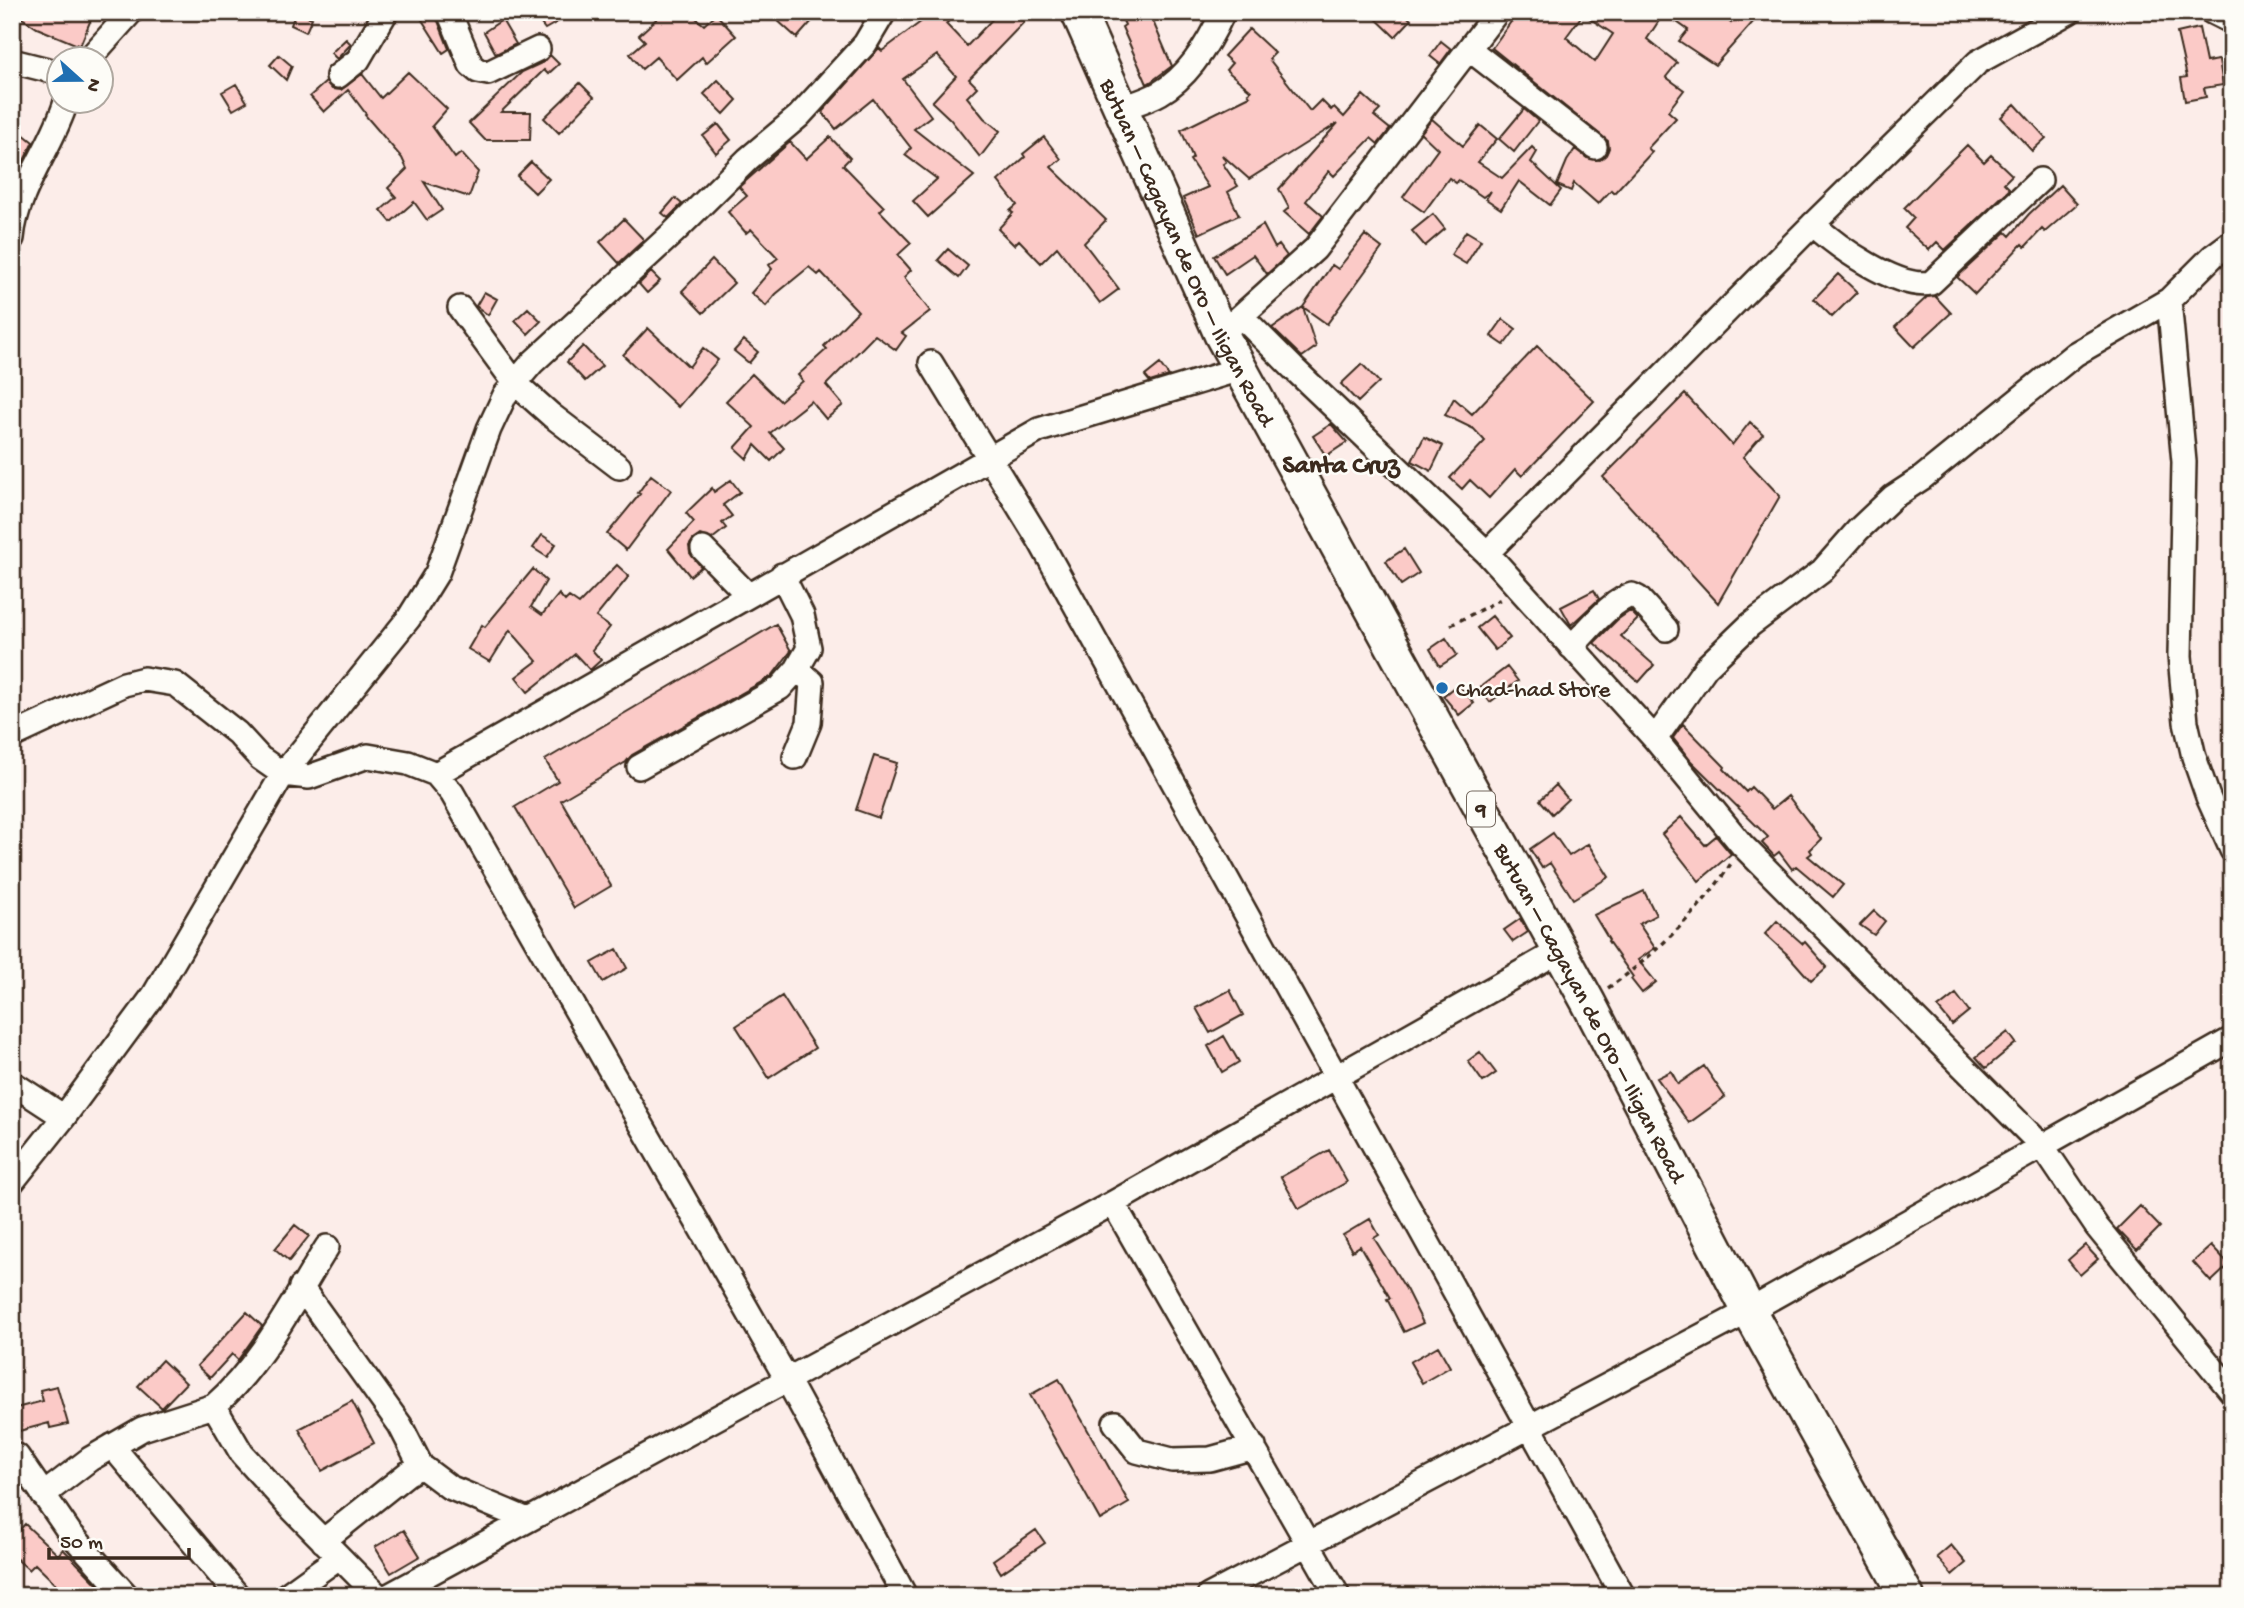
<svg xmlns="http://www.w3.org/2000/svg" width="2244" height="1608" font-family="'Gochi Hand',sans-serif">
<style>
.building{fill:#fbcac7;stroke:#3b2a1e;stroke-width:2;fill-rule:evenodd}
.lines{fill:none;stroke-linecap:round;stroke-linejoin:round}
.minor-casing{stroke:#3b2a1e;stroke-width:28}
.highway-casing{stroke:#3b2a1e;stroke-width:38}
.path{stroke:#3b2a1e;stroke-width:3.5;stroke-dasharray:5 5;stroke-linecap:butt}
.minor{stroke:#fdfcf7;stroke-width:23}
.highway{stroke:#fdfcf7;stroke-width:33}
.poi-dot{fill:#1f6fb2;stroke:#fdfcf7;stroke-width:2.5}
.labels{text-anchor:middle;stroke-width:5;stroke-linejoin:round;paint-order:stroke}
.shield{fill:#fdfcf7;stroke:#75695f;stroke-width:2}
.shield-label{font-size:21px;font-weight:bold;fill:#3b2a1e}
.street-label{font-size:23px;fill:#3b2a1e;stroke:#fdfcf7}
.poi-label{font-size:23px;fill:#3b2a1e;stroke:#fdfcf7;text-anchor:start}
.quarter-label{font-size:26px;font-weight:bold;fill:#3b2a1e;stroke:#fdfcf7}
</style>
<rect width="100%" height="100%" fill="#fcede9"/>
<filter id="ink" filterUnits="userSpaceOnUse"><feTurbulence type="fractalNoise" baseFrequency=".0143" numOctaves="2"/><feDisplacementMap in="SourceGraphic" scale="14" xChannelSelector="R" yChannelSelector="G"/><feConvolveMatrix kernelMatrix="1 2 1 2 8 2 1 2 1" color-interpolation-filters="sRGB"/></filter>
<g filter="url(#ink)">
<path class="building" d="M13 12H94L80 46 37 28Z
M296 12 312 18 306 32 291 25Z
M417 12H430L438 21 449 49 443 53Z
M532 12H575L545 29Z
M664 12H689L704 25 716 14 736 36 706 63 702 57 677 80 656 57 642 69 630 54 645 41 639 35Z
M784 12H820L797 38 777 20Z
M934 12H940L948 22 946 24 967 46 999 12H1014L1024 22 969 79 977 87 967 97 984 118 1000 131 980 157 950 119 932 102 956 76 937 55 903 79 931 116 914 129 974 176 928 217 913 201 937 179 905 155 911 148 873 99 836 129 822 112 879 48 882 51Z
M1119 12H1149L1172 66 1152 81 1147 84 1122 27 1125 25Z
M1369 12H1403L1411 20 1395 37Z
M1518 12H1712L1722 19 1724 17 1731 23 1740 12H1762L1715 65 1679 41 1688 30 1664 13 1647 39 1677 63 1666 77 1684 90 1668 111 1676 118 1648 148 1652 152 1614 193 1611 190 1598 204 1574 183 1571 191 1557 185 1567 161 1575 149 1587 158 1600 160 1606 155 1609 148 1608 141 1492 48ZM1583 14 1613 34 1595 62 1566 37Z
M502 20 516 44 496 54 484 32Z
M2199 28 2206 62 2219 60 2223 85 2204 88 2206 97 2185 101 2181 78 2187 77 2177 33Z
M1249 29 1275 53 1269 59 1310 111 1321 100 1331 110 1334 107 1344 117 1363 95 1380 110 1374 116 1390 129 1378 144 1371 138 1334 176 1329 171 1306 201 1323 216 1309 234 1284 212 1289 208 1279 189 1338 123 1249 179 1222 155 1226 162 1223 164 1238 186 1228 192 1239 215 1199 234 1183 198 1208 187 1190 160 1193 158 1181 130 1250 96 1248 93 1251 91 1226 70 1232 63 1224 56Z
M346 39 351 44 337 59 331 53Z
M1441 41 1451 49 1440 64 1430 56Z
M279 55 292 66 286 80 270 65Z
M550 55 559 64 548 74 544 70 501 112H531L530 140H485L469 123 522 72 544 62Z
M408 72 447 109 432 126 455 158 461 153 478 172 469 197 424 182 442 210 427 220 414 202 391 222 381 210 396 197 388 188 407 169 402 158 365 115 366 114 348 90 324 112 310 96 326 82 332 89 341 90 362 74 381 98Z
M718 80 737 100 724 114 704 94Z
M580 83 594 97 559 133 544 118Z
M236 84 247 102 233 110 222 92Z
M2015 104 2046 138 2032 151 2001 117Z
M1524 109 1538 121 1514 152 1499 139Z
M1432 119 1463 146 1480 125 1497 139 1478 162 1502 178 1532 147 1537 152 1531 162 1561 190 1550 205 1519 181 1501 209 1486 199 1491 191 1483 197 1458 180 1456 183 1449 178 1424 212 1403 197 1438 149 1421 133Z
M718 124 731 140 716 153 703 136Z
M18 130 33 142 18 173 12 169V137Z
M830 137 850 158 843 165 884 207 880 211 911 243 898 255 911 270 904 277 930 311 902 333 906 336 896 350 875 335 826 385 843 405 826 419 811 401 770 433 784 448 771 461 755 445 747 459 735 448 754 427 726 401 752 374 780 401 803 381 798 375 827 349 824 346 858 311 821 272 818 275 809 267 776 294 766 306 751 293 772 269 769 265 778 258 751 229 746 233 728 212 747 196 739 187 790 142 806 159Z
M1044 137 1061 159 1051 167 1106 220 1084 243 1119 289 1100 303 1057 247 1041 263 1019 240 1014 245 998 229 1013 213 1010 211 1017 205 998 181 1025 157 1023 154Z
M1967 145 1984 162 1991 155 2012 175 2004 183 2010 189 1945 250 1937 242 1929 250 1905 228 1914 218 1904 208Z
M531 162 549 179 535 193 517 176Z
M2060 185 2077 204 2045 232 2042 229 2025 247 2022 244 1975 294 1957 277 2006 232 2010 236 2029 214Z
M675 198 682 204 668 218 662 213Z
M1433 214 1445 229 1425 246 1412 231Z
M624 219 644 240 619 263 600 242Z
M1263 225 1275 248 1279 245 1287 256 1267 274 1253 255 1225 274 1214 256Z
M1466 231 1481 240 1466 264 1451 255Z
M1365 235 1382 248 1327 324 1303 307 1332 265 1338 269Z
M948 249 968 266 959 278 938 260Z
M712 260 734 283 703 313 682 291Z
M651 272 660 281 647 293 639 284Z
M1838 274 1857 292 1832 317 1814 299Z
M484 292 497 299 488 315 476 306Z
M1935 296 1951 313 1914 347 1895 327 1927 297Z
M1303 307 1316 347 1302 357 1272 328Z
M528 308 541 321 528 334 515 320Z
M1503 319 1516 329 1504 345 1491 336Z
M648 328 689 367 703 348 718 360 678 407 623 355Z
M744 340 758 352 749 363 734 351Z
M583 346 602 366 585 381 567 362Z
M1537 346 1594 401 1522 476 1515 469 1489 498 1470 480 1462 489 1450 478 1485 441 1474 429 1445 415 1454 398 1472 414Z
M1160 364 1169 376 1150 382 1145 376Z
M1362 364 1379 382 1358 402 1341 384Z
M1685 394 1732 445 1750 422 1763 434 1743 457 1780 496 1718 603 1603 477Z
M1331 424 1347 442 1326 456 1313 436Z
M1424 437 1443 446 1431 471 1412 461Z
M651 475 671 490 626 550 607 534 640 494 638 493Z
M731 480 740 492 723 505 732 516 722 523 726 528 712 539 700 535 693 540 689 546 690 553 701 567 690 576 668 549 694 522 686 513 712 488 714 492Z
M542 535 556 544 547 557 533 548Z
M1404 549 1419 573 1401 585 1386 561Z
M617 565 629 576 596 617 610 627 592 650 601 660 590 670 575 654 528 692 516 677 537 661 510 630 490 662 468 649 482 625 485 627 533 569 546 581 531 607 542 615 559 594 565 601 569 597 579 604Z
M1594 590 1599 599 1571 625 1561 607Z
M1630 611 1638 619 1621 636 1654 665 1639 682 1594 643 1617 620Z
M1492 616 1510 638 1495 650 1477 628Z
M776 624 791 651 772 676 632 755 626 762 561 800 611 886 574 908 515 807 558 781 545 760Z
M1446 638 1457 655 1440 666 1430 649Z
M1507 667 1518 681 1490 702 1479 688Z
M1458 684 1474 703 1459 715 1443 696Z
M1683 724 1725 767 1724 769 1746 792 1751 787 1772 809 1788 796 1821 839 1810 850 1812 853 1808 856 1843 885 1833 897 1796 866 1792 869 1779 852 1774 856 1762 843 1768 837 1691 761 1673 738Z
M874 756 897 763 879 818 856 810Z
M1556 785 1568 799 1552 814 1540 800Z
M1681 817 1705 845 1716 836 1731 854 1699 881 1662 834Z
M1553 833 1569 856 1588 844 1609 877 1573 899 1550 863 1542 868 1530 849Z
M1644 891 1656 915 1639 924 1655 948 1638 960 1656 982 1642 993 1631 979 1633 977 1608 941 1609 940 1594 915Z
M1874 911 1885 921 1874 935 1860 925Z
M1520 919 1528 932 1513 942 1504 930Z
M1777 921 1803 944 1805 942 1827 967 1811 981 1789 956 1765 934Z
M617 949 627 968 603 982 592 963Z
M1230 990 1243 1015 1210 1033 1196 1008Z
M1956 994 1969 1011 1952 1025 1938 1008Z
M782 996 815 1048 769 1078 736 1026Z
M2008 1032 2016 1043 1986 1068 1976 1057Z
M1224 1036 1239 1062 1222 1072 1208 1046Z
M1480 1052 1496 1073 1483 1082 1468 1061Z
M1704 1066 1725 1097 1689 1123 1657 1078 1671 1071 1678 1084Z
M1329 1150 1347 1182 1299 1209 1281 1177Z
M2140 1206 2160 1227 2137 1250 2117 1229Z
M1370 1219 1379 1235 1374 1238 1406 1289 1423 1323 1404 1332 1387 1299 1390 1298 1360 1246 1352 1251 1343 1235Z
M295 1225 309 1236 289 1261 275 1249Z
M2085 1245 2098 1259 2080 1275 2068 1260Z
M2211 1246 2229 1265 2211 1282 2193 1262Z
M247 1312 262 1326 238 1360 232 1354 210 1378 197 1366Z
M1438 1346 1450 1367 1422 1383 1410 1362Z
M162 1360 186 1383 162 1408 138 1386Z
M1059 1379 1129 1503 1100 1520 1030 1395Z
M57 1386 68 1424 50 1428 49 1423 12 1433V1409L43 1401 40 1390Z
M352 1401 374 1443 322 1471 299 1429Z
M25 1524 58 1555 63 1549 105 1592 102 1596H68L35 1564 29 1570 12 1555V1538Z
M404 1530 420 1556 391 1573 375 1547Z
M1036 1530 1045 1543 1001 1573 993 1560Z
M1951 1545 1966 1563 1952 1575 1937 1557Z"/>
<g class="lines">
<defs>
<path id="minor" d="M449 12 471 65 478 71 488 73 538 49
M2212 12 2232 22
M1469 49 1595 147
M88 60 131 12
M12 61 60 73
M338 76 358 60 386 12
M1120 109C1133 104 1148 100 1160 93 1189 76 1210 41 1223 12
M1813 224C1836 246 1898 290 1931 283L2040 180
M12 238C16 190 52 148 66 102
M2232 242 2213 256 2169 300 2184 462 2180 656 2186 722 2194 757 2208 797 2232 850
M460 308 515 383 551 415 619 467
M1242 317 1293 368 1487 553 1655 739 1742 845 2043 1147 2097 1227 2232 1392
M1230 326 1315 249 1497 12
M931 363 1040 541 1623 1596
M703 549 747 594
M1487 553 1813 224 1978 62 2069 12
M1571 647C1587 632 1611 600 1632 595L1638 598 1666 629
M12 736 124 684 144 679 175 684 237 733 260 758 283 774 309 777 368 756 408 763 436 774 452 793 788 1381 905 1596
M1655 739 1706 667 1750 625 1822 571 1858 530 1893 497 1922 478 2075 354 2169 300
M795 757 809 723 812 682 797 669
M639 767 780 688 797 669 809 648 802 615 782 575
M436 774 1039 430 1240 369
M12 1083 64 1117
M12 1182 64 1117 154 995 283 774 409 618 437 573 489 429 505 395 532 363 674 232 748 159 799 116 865 44 884 12
M1113 1203 1338 1596
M327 1247C293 1301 262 1364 214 1406L242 1454 288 1505 378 1596
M301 1287 400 1425 421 1466 407 1474 323 1541
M1115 1423 1137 1451 1172 1460 1210 1459 1254 1447
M112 1446 238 1596
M17 1456 70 1533 127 1596
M421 1466 449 1487 528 1520
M43 1495 90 1459 142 1429 214 1406
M285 1596 339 1557
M388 1596 1113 1203 1559 951
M1209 1596 1749 1311 2232 1039"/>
<g id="highway">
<path id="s1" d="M1078 12 1221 334 1588 1002 1749 1311 1907 1596"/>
</g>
</defs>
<use href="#minor" class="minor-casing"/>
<use href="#highway" class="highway-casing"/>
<path class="path" d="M1334 12 1343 19
M1451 625 1503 598
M1608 988C1652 958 1703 908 1732 862"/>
<use href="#minor" class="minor"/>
<use href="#highway" class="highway"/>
</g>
</g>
<circle class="poi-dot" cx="1442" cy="688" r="7"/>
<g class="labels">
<rect class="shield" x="1467" y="791.5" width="28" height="35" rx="5"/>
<g class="shield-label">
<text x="1481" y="816">9</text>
</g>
<g class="street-label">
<text dy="8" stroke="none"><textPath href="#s1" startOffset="264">Butuan – Cagayan de Oro – Iligan Road</textPath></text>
<text dy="8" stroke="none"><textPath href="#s1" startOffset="1125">Butuan – Cagayan de Oro – Iligan Road</textPath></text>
</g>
<g class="poi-label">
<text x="1456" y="696">Chad-had Store</text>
</g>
<g class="quarter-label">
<text x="1341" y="472">Santa Cruz</text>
</g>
</g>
<rect width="2244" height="1608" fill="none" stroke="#fdfcf7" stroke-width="42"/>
<rect x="21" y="21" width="2202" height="1566" fill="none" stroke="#3b2a1e" stroke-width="2.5" filter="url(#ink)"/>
<g transform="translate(80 80) rotate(111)"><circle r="33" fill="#fdfcf7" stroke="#afa8a0" stroke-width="2"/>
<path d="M0-5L12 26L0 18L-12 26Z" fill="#1f6fb2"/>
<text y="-10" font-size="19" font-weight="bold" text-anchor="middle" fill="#3b2a1e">N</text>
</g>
<path d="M49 1548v10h140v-10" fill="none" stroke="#3b2a1e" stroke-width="3.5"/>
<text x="60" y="1548" font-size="21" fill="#3b2a1e" stroke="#fdfcf7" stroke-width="5" paint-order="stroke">50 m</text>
</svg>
